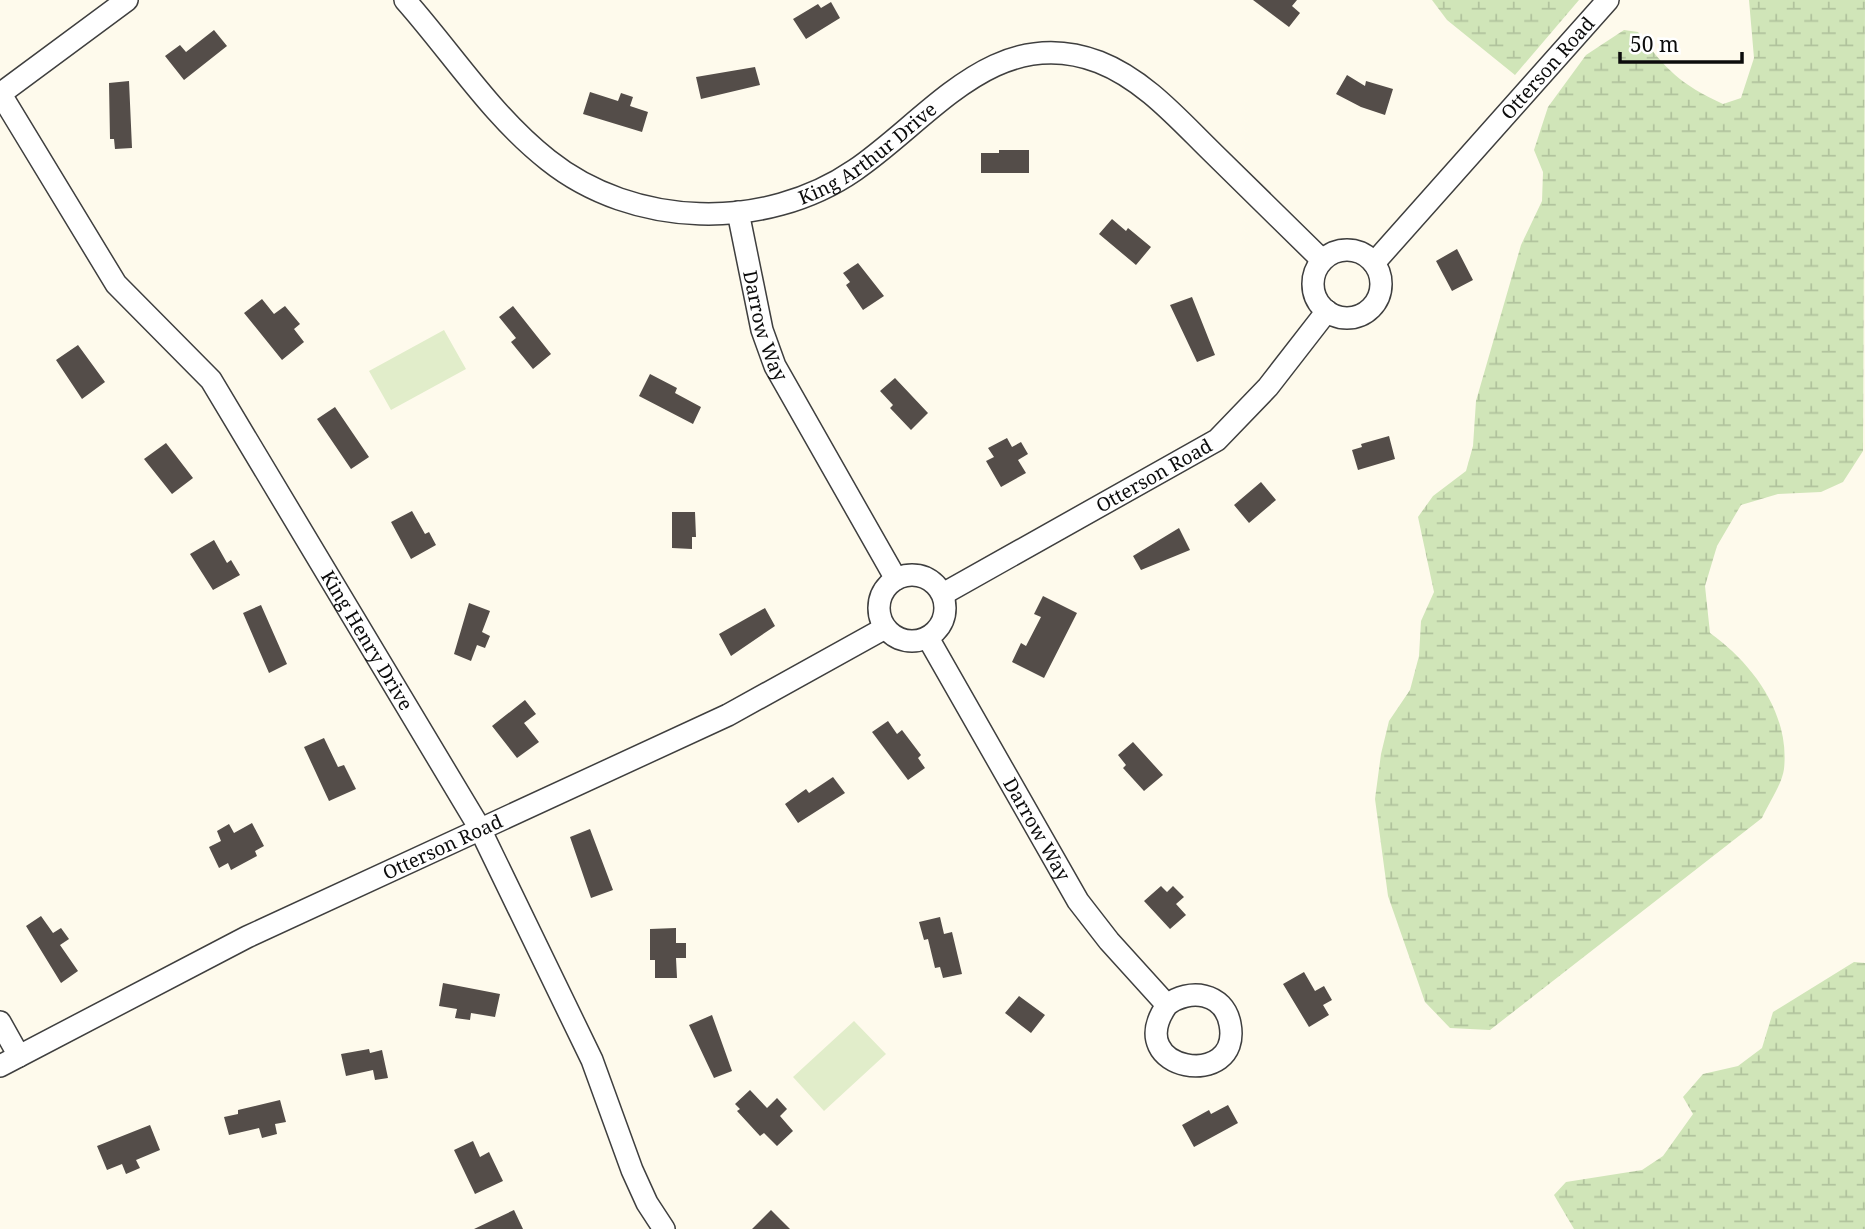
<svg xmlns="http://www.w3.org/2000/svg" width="1865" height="1229" font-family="'Noto Serif',serif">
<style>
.wetland{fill:url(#wetland-marsh)}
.pitch{fill:#e1edca}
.building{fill:#544d49}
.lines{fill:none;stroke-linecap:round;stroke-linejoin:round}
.minor-casing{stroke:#3f3f3f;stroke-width:24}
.minor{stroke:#fff;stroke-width:21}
.labels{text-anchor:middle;stroke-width:7;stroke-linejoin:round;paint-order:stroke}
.street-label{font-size:19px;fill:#0c0c0c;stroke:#fff}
</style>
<defs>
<pattern id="wetland-marsh" width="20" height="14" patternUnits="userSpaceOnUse" patternTransform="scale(1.75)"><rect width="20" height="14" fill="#d0e5b8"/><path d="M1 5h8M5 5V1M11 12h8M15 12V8" fill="none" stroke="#b1c39d"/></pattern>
</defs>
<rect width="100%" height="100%" fill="#fefaec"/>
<path class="wetland" d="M1432 0H1579L1515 75 1447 20Z
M1749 0H1865L1863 451 1843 482 1821 492 1778 494 1741 505 1717 546 1705 586 1710 633C1752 663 1790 713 1784 769 1782 784 1769 803 1762 818L1490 1030 1450 1028 1425 1002 1388 896 1375 799 1381 754 1389 721 1410 690 1419 656 1421 621 1434 592 1418 517 1433 496 1466 471 1473 446 1476 401 1521 245 1542 201 1543 172 1534 150 1548 107 1586 55 1624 30 1638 32C1666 70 1680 84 1723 104L1741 98 1754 58Z
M1854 962 1865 963V1229H1574L1554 1195 1566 1182 1642 1170 1663 1156 1693 1114 1683 1097 1703 1074 1738 1066 1762 1048 1773 1012Z"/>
<path class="pitch" d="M444 330 466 369 391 410 369 371Z
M854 1021 886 1054 824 1111 793 1077Z"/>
<path class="building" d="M1253 0H1297L1292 6 1300 13 1289 27Z
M831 2 840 18 806 39 793 19 818 4 821 8Z
M214 30 227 46 184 80 165 56 180 45 186 52Z
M755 67 760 85 701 99 696 77Z
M1347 75 1365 86 1366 81 1393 89 1385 115 1361 107 1336 94Z
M129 81 132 148 115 149 114 139H110L109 83Z
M590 92 618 101 621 93 633 97 630 106 648 112 642 132 583 114Z
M999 150H1029V173H981V153H999Z
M1112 219 1126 231 1128 228 1151 247 1136 265 1099 234Z
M1457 249 1473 280 1452 291 1436 261Z
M858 263 884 296 863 310 846 285 850 282 843 273Z
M1192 297 1215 355 1197 362 1170 305Z
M262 299 274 314 285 306 300 324 294 329 304 342 282 360 244 313Z
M513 306 551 354 533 369 511 342 516 338 499 317Z
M78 345 105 382 82 399 56 360Z
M650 374 677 388 675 393 701 407 693 424 639 396Z
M895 378 928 413 911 430 890 408 893 405 880 391Z
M335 407 369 457 351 469 317 419Z
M1389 436 1395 459 1358 470 1352 450 1362 447 1361 444Z
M1007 438 1012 447 1021 442 1028 454 1018 460 1026 473 1001 487 986 461 994 457 988 448Z
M166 443 193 478 172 494 144 459Z
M1261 482 1276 500 1249 523 1234 505Z
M412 511 425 534 429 532 436 545 411 559 391 522Z
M672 512H695L696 537H692V549L672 548Z
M1179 528 1190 550 1141 570 1133 556Z
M214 540 227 563 231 560 240 575 213 590 190 554Z
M1043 596 1077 613 1044 678 1012 662 1021 643 1026 646 1041 617 1034 614Z
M469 603 490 611 482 632 490 636 485 648 477 645 471 661 454 654Z
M261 605 287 664 269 673 243 613Z
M765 608 775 626 731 656 719 634Z
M525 700 536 714 524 723 539 742 517 758 492 726Z
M888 721 897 734 902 730 921 755 918 758 925 768 908 780 872 732Z
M324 738 338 767 344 765 356 789 329 801 304 747Z
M1133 742 1163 775 1144 791 1123 768 1126 765 1118 755Z
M833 777 845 793 798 823 785 804 806 789 809 793Z
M252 823 264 846 255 851 257 856 231 870 228 863 219 868 209 847 221 841 217 831 229 824 234 833Z
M590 829 613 890 591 898 570 837Z
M1161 886 1167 892 1173 886 1184 897 1176 904 1186 915 1170 929 1144 901Z
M41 916 53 933 61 928 69 939 60 945 78 971 61 983 26 926Z
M940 917 944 934 952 932 962 974 943 978 940 967 935 968 928 939 924 940 919 922Z
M676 928V943H686V958H676L677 978H655V960H650V929Z
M1304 972 1315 991 1324 986 1332 1000 1323 1005 1329 1015 1309 1027 1283 984Z
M443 983 500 994 495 1017 471 1013 470 1020 455 1018 457 1009 439 1006Z
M1019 996 1045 1015 1031 1033 1005 1013Z
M712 1015 732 1071 714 1078 689 1025Z
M369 1049 370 1053 382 1050 388 1078 375 1080 373 1070 346 1076 341 1054Z
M750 1090 767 1108 777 1098 787 1109 780 1116 793 1131 777 1146 764 1133 760 1136 737 1111 740 1109 735 1104Z
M280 1100 286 1122 275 1124 277 1134 262 1138 259 1128 229 1135 224 1117 238 1114V1110Z
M1228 1105 1238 1123 1194 1147 1182 1125 1209 1110 1211 1114Z
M150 1125 160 1150 136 1160 140 1168 126 1174 122 1164 107 1170 97 1146Z
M473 1141 480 1157 489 1152 503 1181 475 1194 454 1150Z
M514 1210 523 1229H474Z
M771 1210 790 1229H752Z"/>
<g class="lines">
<defs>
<g id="minor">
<path id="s1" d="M405 0C452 53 492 116 548 160 633 228 765 232 855 170 930 119 995 22 1099 62 1145 80 1179 120 1213 153 1250 189 1286 225 1322 260"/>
<path id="s2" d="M0 93 116 284 211 380 479 827 592 1060 632 1170 647 1203 664 1229"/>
<path d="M0 94 127 0"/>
<path id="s3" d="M738 212 762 330 775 366 896 579"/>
<circle cx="1347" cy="284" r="34"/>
<path id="s4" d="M1374 263 1608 0"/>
<circle cx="912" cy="608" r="33"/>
<path id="s5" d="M943 594 1217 440 1268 387 1327 311"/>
<path id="s6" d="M928 638 1078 901 1109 941 1167 1005C1120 1072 1243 1091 1230 1024 1224 992 1189 988 1167 1005"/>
<path d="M0 1022 19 1056"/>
<path id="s7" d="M0 1066 247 937 728 715 885 628"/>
</g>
</defs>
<use href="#minor" class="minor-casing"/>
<use href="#minor" class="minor"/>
</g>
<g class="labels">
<g class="street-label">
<text dy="7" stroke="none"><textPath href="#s4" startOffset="261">Otterson Road</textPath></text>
<text dy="7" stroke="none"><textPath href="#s1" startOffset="562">King Arthur Drive</textPath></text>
<text dy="7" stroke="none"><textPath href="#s3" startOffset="117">Darrow Way</textPath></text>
<text dy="7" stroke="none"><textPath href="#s5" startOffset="242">Otterson Road</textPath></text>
<text dy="7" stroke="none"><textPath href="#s2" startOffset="662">King Henry Drive</textPath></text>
<text dy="7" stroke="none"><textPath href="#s6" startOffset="220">Darrow Way</textPath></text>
<text dy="7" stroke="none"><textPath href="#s7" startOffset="494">Otterson Road</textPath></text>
</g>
</g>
<path d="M1620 52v10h122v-10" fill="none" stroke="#0c0c0c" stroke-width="3.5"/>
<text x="1630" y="52" font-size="21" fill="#0c0c0c" stroke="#ffffff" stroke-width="5" paint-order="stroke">50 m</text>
</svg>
